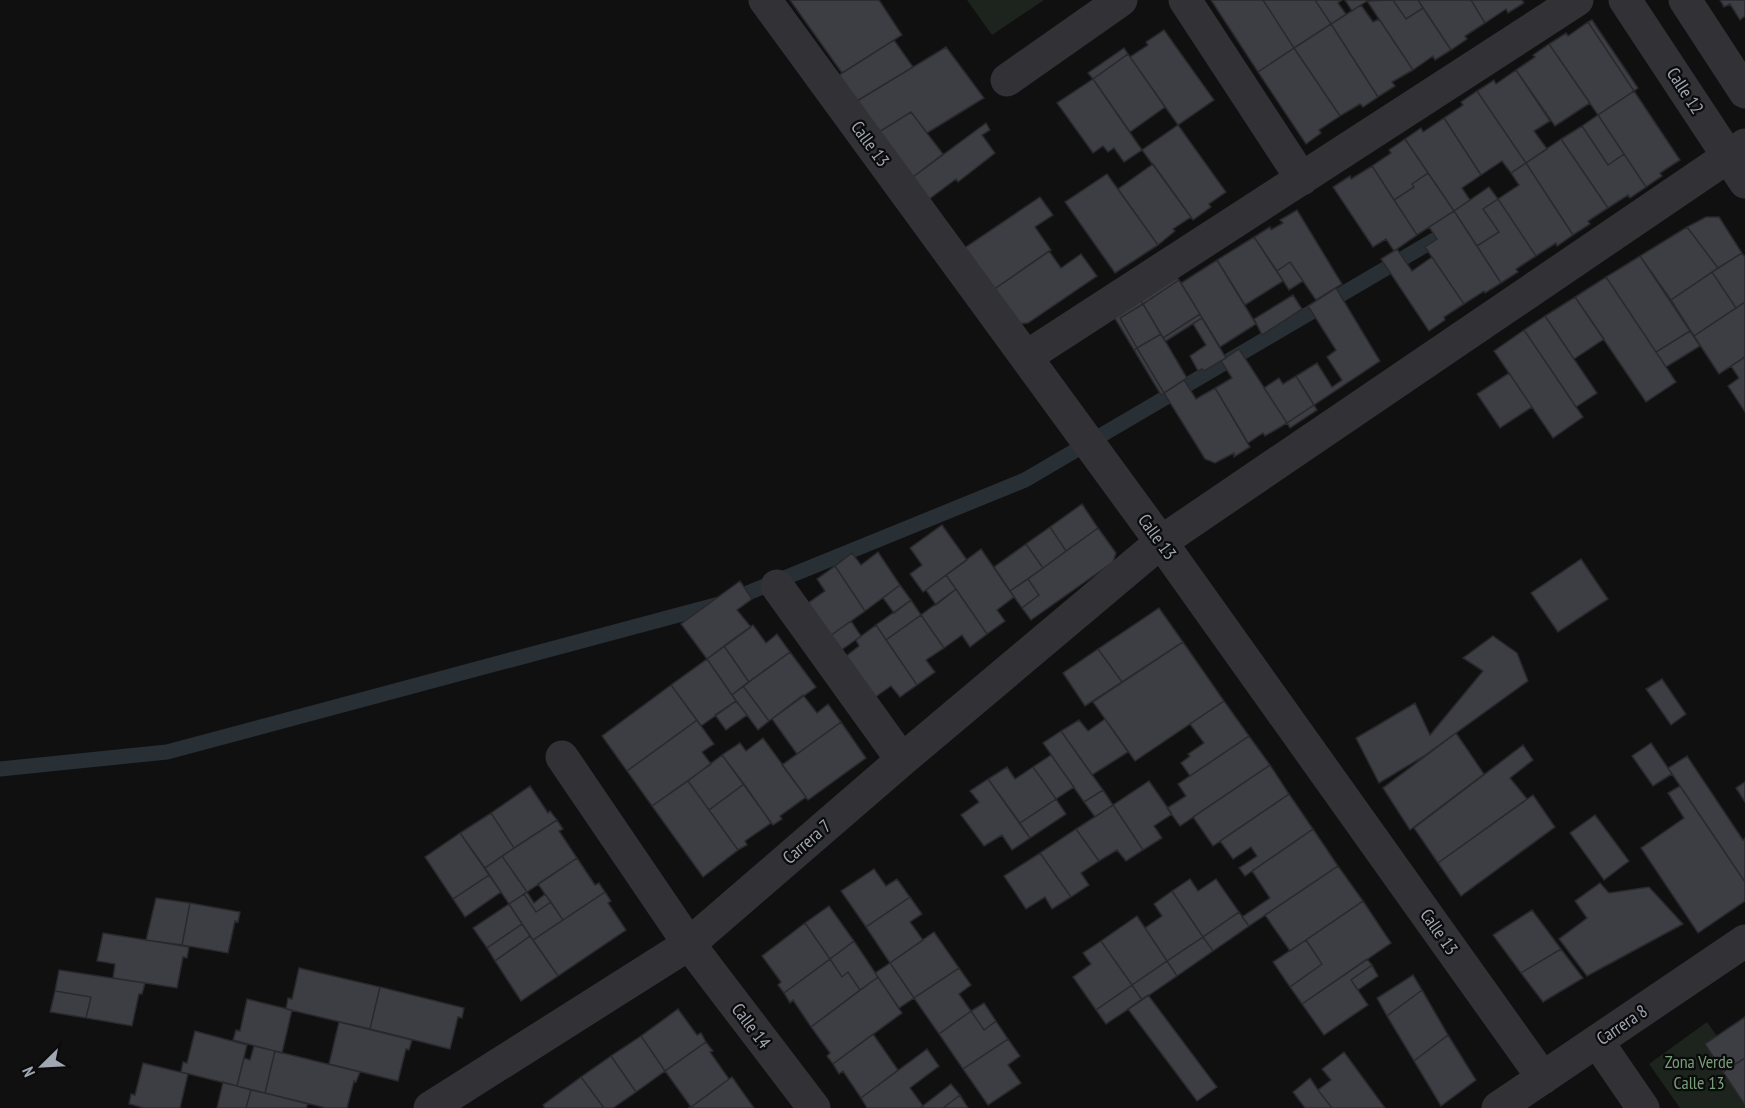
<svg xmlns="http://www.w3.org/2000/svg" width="1745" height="1108" font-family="'PT Sans Narrow',sans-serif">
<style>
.green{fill:#1c241d}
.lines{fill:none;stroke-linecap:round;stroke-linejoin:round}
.stream{stroke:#283036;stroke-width:15}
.building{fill:#3d3e44;stroke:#29292d;stroke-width:1.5}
.minor{stroke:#313136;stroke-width:33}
.labels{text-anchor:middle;stroke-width:4.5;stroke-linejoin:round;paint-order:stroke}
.street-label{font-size:18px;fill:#a0a6b2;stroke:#0b0b0c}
.park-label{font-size:18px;fill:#779e79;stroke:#0b0b0c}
</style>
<rect width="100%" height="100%" fill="#101011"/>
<path class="green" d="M967 0H1044L992 35Z
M1707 1022 1745 1076V1108H1680L1649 1064Z"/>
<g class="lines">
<path class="stream" d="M0 769 167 752 723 603 1025 480 1453 229"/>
</g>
<path class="building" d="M790 0H879L902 35 842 73Z
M1211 0H1263L1294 48 1258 72Z
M1263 0H1315L1331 24 1294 48Z
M1315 0H1342L1338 3 1346 14 1331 24Z
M1345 0H1366L1367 1 1352 11Z
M1393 0H1418L1423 8 1406 19Z
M1393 0 1406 19 1423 8 1451 50 1435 60 1433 56 1413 70 1367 1Z
M1418 0H1471L1485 23 1465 36 1467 39 1451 50Z
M1471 0H1522L1524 3 1508 13 1506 9 1485 23Z
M1720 0H1745V16L1740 20 1730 4 1724 7Z
M1361 5 1373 22 1379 19 1413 70 1392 82 1395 86 1378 97 1331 24Z
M1592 20 1638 88 1634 91 1588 22Z
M1588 22 1634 91 1598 115 1549 44 1566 33 1568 36Z
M1331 24 1378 97 1363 107 1360 104 1340 116 1294 48Z
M1164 30 1214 100 1178 125 1130 57 1148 45 1146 42Z
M894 40 913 67 857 101 839 75Z
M1549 44 1590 103 1555 126 1516 70 1535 57 1533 55Z
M946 47 984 98 927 133 911 112 879 132 857 101Z
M1124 48 1128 54 1093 79 1088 73Z
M1294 48 1340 116 1319 130 1321 133 1306 144 1258 72Z
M1128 54 1165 107 1130 132 1093 79Z
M1516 70 1550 121 1534 131 1547 149 1526 163 1477 91 1494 80 1496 84Z
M1093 79 1142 150 1124 162 1114 148 1108 152 1103 146 1093 153 1057 103Z
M1477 91 1526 163 1511 173 1502 161 1481 175 1444 118 1463 105 1461 102Z
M1634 91 1680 160 1660 173 1662 176 1646 187 1598 115Z
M911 112 943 154 913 177 879 132Z
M1598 115 1624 154 1608 165 1582 126Z
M1444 118 1481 175 1462 188 1470 200 1454 211 1405 139 1421 128 1423 132Z
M986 123 990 130 982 135 995 153 958 182 956 179 928 200 913 177Z
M1178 125 1226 192 1209 204 1211 207 1193 220 1142 150Z
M1582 126 1608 165 1624 154 1646 187 1630 198 1628 195 1608 208 1561 139Z
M1405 139 1428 173 1412 184 1414 187 1394 200 1372 166 1391 153 1389 150Z
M1561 139 1608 208 1588 221 1590 224 1573 235 1526 163Z
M1526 163 1573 235 1557 246 1556 243 1536 256 1498 199 1519 185 1511 173Z
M1153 164 1191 217 1173 229 1175 231 1158 245 1118 189Z
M1372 166 1417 235 1394 251 1386 239 1373 247 1333 187 1350 176 1351 179Z
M1428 173 1454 211 1417 235 1394 200 1414 187 1412 184Z
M1107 174 1158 245 1115 273 1065 202Z
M1489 187 1498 199 1483 209 1499 232 1477 246 1454 211Z
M1040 197 1053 215 1035 227 1051 250 993 290 963 249Z
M1498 199 1536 256 1516 269 1518 272 1501 283 1477 246 1499 232 1483 209Z
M1297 210 1342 284 1316 300 1290 262 1277 271 1254 237 1270 227 1271 230 1283 223 1280 220Z
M1454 211 1501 283 1485 293 1484 291 1464 304 1425 247 1437 239 1429 227Z
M1706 217H1719L1742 253 1718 268 1687 227Z
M1687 227 1718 268 1671 300 1640 256Z
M1254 237 1283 281 1245 305 1217 260Z
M1397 249 1412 271 1432 257 1464 304 1444 317 1445 320 1429 331 1381 259Z
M1049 251 1061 268 1081 254 1097 276 1028 323 1018 324 993 290Z
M1742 253 1745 257V302L1736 308 1712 272Z
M1640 256 1690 331 1656 352 1606 277Z
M1217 260 1256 324 1220 347 1181 283Z
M1290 262 1303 281 1289 290 1277 271Z
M1712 272 1736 308 1694 336 1671 300Z
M1176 277 1179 280 1143 304 1140 300Z
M1606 277 1676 382 1646 402 1575 297Z
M1179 280 1200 314 1163 338 1143 304Z
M1336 288 1380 361 1314 405 1296 376 1317 363 1332 387 1342 380 1327 357 1336 350 1308 306Z
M1293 295 1302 309 1262 335 1254 319Z
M1575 297 1604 339 1574 359 1545 316Z
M1140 300 1143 304 1120 318 1137 348 1134 350 1114 317Z
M1745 302V357L1719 374 1694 336Z
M1143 304 1161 334 1137 348 1120 318Z
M1200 314 1202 318 1166 341 1163 338Z
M1545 316 1597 393 1576 407 1524 330Z
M1202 318 1226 358 1204 371 1202 369 1198 371 1190 356 1206 345 1193 324Z
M1524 330 1583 417 1553 438 1494 351Z
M1690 331 1700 346 1666 367 1656 352Z
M1161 334 1187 378 1164 393 1137 348Z
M1137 348 1164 393 1161 395 1134 350Z
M1239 349 1287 423 1265 436 1263 433 1248 443 1215 388 1232 378 1221 361Z
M1745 357V412L1728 386 1739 378 1731 366Z
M1509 373 1532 407 1500 428 1477 394Z
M1296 376 1314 405 1287 423 1264 388 1279 378 1283 384Z
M1184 380 1196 399 1215 388 1250 447 1234 457V453L1215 463 1205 459 1164 393Z
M1314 405 1317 410 1290 428 1287 423Z
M1082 504 1098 528 1066 551 1050 527Z
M942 525 967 560 923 592 910 574 922 565 910 548Z
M1050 527 1066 551 1043 568 1026 544Z
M1098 528 1116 553 1113 562 1031 620 1022 608 1039 595 1028 579Z
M1026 544 1043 568 1010 591 994 567Z
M981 549 1014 597 997 610 1005 621 987 634 946 575Z
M878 552 900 585 865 611 835 566 852 553 861 565Z
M1581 559 1608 599 1558 632 1531 593Z
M835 566 865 611 830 636 808 603 825 591 817 579Z
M946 575 956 589 936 605 926 590Z
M1028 579 1039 595 1022 608 1010 591Z
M740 581 752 599 737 610 751 627 707 659 681 624Z
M900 585 911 600 894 613 883 598Z
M956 589 987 634 970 647 962 635 944 648 921 615Z
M911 600 921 615 886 640 876 625Z
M1159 608 1183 642 1122 682 1098 649Z
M921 615 944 648 926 660 935 672 917 685 886 640Z
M851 621 861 636 840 651 830 636Z
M753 625 766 643 777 634 790 652 749 682 724 646Z
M876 625 917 685 900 697 891 686 874 698 845 657 859 646 856 640Z
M1493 636 1517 653 1528 681 1424 756 1379 783 1356 738 1415 703 1430 735 1483 671 1463 658Z
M1183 642 1224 701 1135 761 1093 702Z
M724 646 749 682 732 695 707 659Z
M1098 649 1122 682 1085 706 1063 673Z
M790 652 816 687 769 721 743 686Z
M707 659 736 701 701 726 671 685Z
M1662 679 1686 714 1671 725 1646 689Z
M671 685 697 720 627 771 602 736Z
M743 686 769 721 758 730 732 695Z
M803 695 817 713 828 704 841 722 797 754 772 719Z
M736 701 747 715 726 730 715 715Z
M1224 701 1249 736 1190 776 1181 763 1190 756 1188 754 1204 743 1190 724Z
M1105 719 1128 752 1092 775 1061 731 1079 720 1088 731Z
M697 720 714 744 702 752 711 764 652 806 627 771Z
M841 722 866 758 808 800 782 765Z
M1061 731 1103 790 1084 802 1043 743Z
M1456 733 1484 774 1410 830 1383 788Z
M1249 736 1270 765 1180 826 1167 808 1186 796 1178 784Z
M763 738 806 797 780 816 782 819 773 825 722 755 740 743 746 751Z
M1651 743 1672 774 1653 786 1632 756Z
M1523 745 1533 760 1510 778 1527 799 1438 863 1414 828Z
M722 755 744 784 709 810 688 781Z
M1051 755 1074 787 1056 799 1033 767Z
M1687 756 1743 840 1745 838V882L1668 768Z
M1270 765 1289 794 1213 846 1193 817Z
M1007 767 1015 779 1033 767 1056 799 1020 823 988 779Z
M988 779 1030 838 1012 850 1002 835 984 846 961 815 979 802 970 791Z
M688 781 738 850 703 877 652 806Z
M1149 781 1172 814 1154 826 1162 838 1143 850 1113 805Z
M1745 782V802L1736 788Z
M744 784 771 823 745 841 747 845 738 850 709 810Z
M530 786 548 813 550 811 557 820 514 848 491 813Z
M1680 786 1745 882V901L1698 933 1641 848 1684 818 1668 793Z
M1103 790 1113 805 1095 817 1084 802Z
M1289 794 1313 829 1245 876 1239 868 1257 856 1251 847 1233 859 1220 841Z
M1533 795 1555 827 1461 896 1438 863Z
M1056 799 1066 814 1030 838 1020 823Z
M1113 805 1143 850 1126 861 1117 850 1099 861 1076 829Z
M491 813 514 848 485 868 460 833Z
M1595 815 1629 861 1604 880 1570 833Z
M557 820 563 829 559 831 577 858 527 892 502 856Z
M1076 829 1099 861 1081 873 1089 885 1071 897 1040 853Z
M1313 829 1338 866 1249 926 1242 917 1270 898 1252 871Z
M460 833 489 875 453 899 425 857Z
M1040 853 1071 897 1052 909 1045 897 1026 909 1004 876Z
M502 856 527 892 509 904 485 868Z
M577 858 595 885 599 883 605 892 563 920 538 884Z
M1338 866 1363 901 1290 951 1265 915Z
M874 869 886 886 897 879 910 897 866 927 841 891Z
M489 875 501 892 465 917 453 899Z
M1190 879 1198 891 1216 879 1239 912 1203 937 1172 891Z
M1600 883 1609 893 1649 887 1683 924 1587 976 1559 939 1587 918 1575 901Z
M1172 891 1203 937 1167 961 1145 928 1162 916 1154 904Z
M527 892 534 903 545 894 551 902 536 912 524 894Z
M605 892 611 901 608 903 626 930 558 976 533 940Z
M524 894 536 912 551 902 563 920 533 940 509 904Z
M910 897 922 914 910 922 923 940 890 963 866 927Z
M156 898 190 903 182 945 146 940Z
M1363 901 1391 943 1302 1004 1290 987 1322 964 1306 940Z
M190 903 240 912 238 922 235 921 228 953 182 945Z
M509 904 522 924 487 948 473 928Z
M829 906 854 941 830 959 805 923Z
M1532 910 1561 949 1521 973 1493 935Z
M1239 912 1249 926 1213 951 1203 937Z
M1137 916 1167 961 1132 985 1101 941Z
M805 923 830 959 784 993 778 985 781 982 762 956Z
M522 924 530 936 495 961 487 948Z
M934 932 959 968 914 998 890 963Z
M103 933 189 947 187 958 183 957 177 988 113 978 115 964 97 961Z
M530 936 558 976 521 1001 495 961Z
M1203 937 1213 951 1177 976 1167 961Z
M1306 940 1322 964 1290 987 1273 962Z
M854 941 878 977 860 990 848 972 842 977 830 959Z
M1101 941 1132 985 1096 1010 1073 977 1091 964 1083 953Z
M1561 949 1583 978 1543 1002 1521 973Z
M830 959 842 977 848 972 860 990 811 1027 793 1000 790 1003 784 993Z
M1367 959 1372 965 1351 980 1368 1005 1324 1035 1302 1004Z
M1167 961 1177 976 1142 1000 1132 985Z
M890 963 914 998 899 1008 875 973Z
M1372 965 1378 976 1358 990 1351 980Z
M299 968 380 987 370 1029 286 1009 288 998 292 999Z
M959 968 971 985 959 994 971 1011 939 1034 914 998Z
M59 970 145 983 142 994H139L132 1026 86 1018 91 997 55 991Z
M1413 975 1422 990 1387 1016 1377 998Z
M878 977 902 1013 833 1064 827 1056 830 1053 811 1027Z
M1132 985 1142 1000 1106 1024 1096 1010Z
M380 987 464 1008 462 1018 458 1017 450 1049 370 1029Z
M1422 990 1448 1035 1414 1061 1387 1016Z
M55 991 91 997 86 1018 50 1012Z
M1148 995 1217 1087 1197 1101 1128 1009Z
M247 999 292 1010 282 1053 233 1040 236 1030 240 1031Z
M984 1003 996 1021 984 1030 971 1011Z
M678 1009 697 1035 701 1033 706 1042 665 1071 641 1036Z
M971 1011 984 1030 996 1021 1008 1039 963 1069 939 1034Z
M1745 1017V1058L1723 1072 1705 1044Z
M339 1022 412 1040 409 1050 406 1049 398 1081 329 1064Z
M195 1031 247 1045 237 1086 181 1072 183 1062 187 1063Z
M873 1034 898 1070 861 1098 843 1071 839 1074 833 1064Z
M1448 1035 1476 1080 1441 1106 1414 1061Z
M641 1036 665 1071 636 1092 611 1056Z
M1008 1039 1020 1056 1008 1065 1021 1083 988 1105 963 1069Z
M706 1042 713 1051 710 1052 729 1079 691 1107 665 1071Z
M254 1046 275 1051 265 1093 237 1086 244 1058 250 1060Z
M927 1049 939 1066 910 1088 923 1106 920 1108H867L861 1098Z
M275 1051 360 1072 356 1082 354 1081 347 1108H326L265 1093Z
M1344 1052 1385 1108H1332L1318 1090 1331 1080 1322 1069Z
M611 1056 636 1092 613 1108H604L581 1077Z
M1745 1058V1105L1723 1072Z
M143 1063 188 1074 180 1108H144L129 1104 131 1094 135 1095Z
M581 1077 604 1108H545L543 1105Z
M732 1077 754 1108H688L691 1107Z
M1310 1078 1318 1090 1332 1108H1305L1293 1092Z
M223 1082 251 1090 246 1108H217Z
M951 1084 960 1095 943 1108H920Z
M251 1090 265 1093 308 1104 306 1108H246Z
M960 1095 968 1108H943Z"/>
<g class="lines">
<path class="minor" d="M765 0 1161 542 1543 1078
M1185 0 1302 179
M1625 0 1745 182
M1685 0 1745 92
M1007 80 1121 0
M1026 357 1577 0
M777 586 902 760
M562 757 689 944 814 1108
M1597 1041 1643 1108
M430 1108 689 944 902 760 1161 542 1745 145
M1498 1108 1745 941"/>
</g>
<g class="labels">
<g class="street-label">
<text transform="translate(1685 91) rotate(57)" y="6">Calle 12</text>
<text transform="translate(870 144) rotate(54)" y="6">Calle 13</text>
<text transform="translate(1157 537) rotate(54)" y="6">Calle 13</text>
<text transform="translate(807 842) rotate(-41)" y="6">Carrera 7</text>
<text transform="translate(1439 932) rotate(55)" y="6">Calle 13</text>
<text transform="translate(1622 1025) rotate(-34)" y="6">Carrera 8</text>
<text transform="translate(751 1026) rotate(53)" y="6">Calle 14</text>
</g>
<g class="park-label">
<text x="1699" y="1068">Zona Verde<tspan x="1699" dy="21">Calle 13</tspan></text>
</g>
</g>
<g transform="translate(42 1066) rotate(246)" stroke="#0b0b0c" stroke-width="4.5" paint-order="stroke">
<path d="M0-4.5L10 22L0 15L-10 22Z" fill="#a0a6b2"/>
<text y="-9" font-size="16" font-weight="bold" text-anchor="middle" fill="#a0a6b2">N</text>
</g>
</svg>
